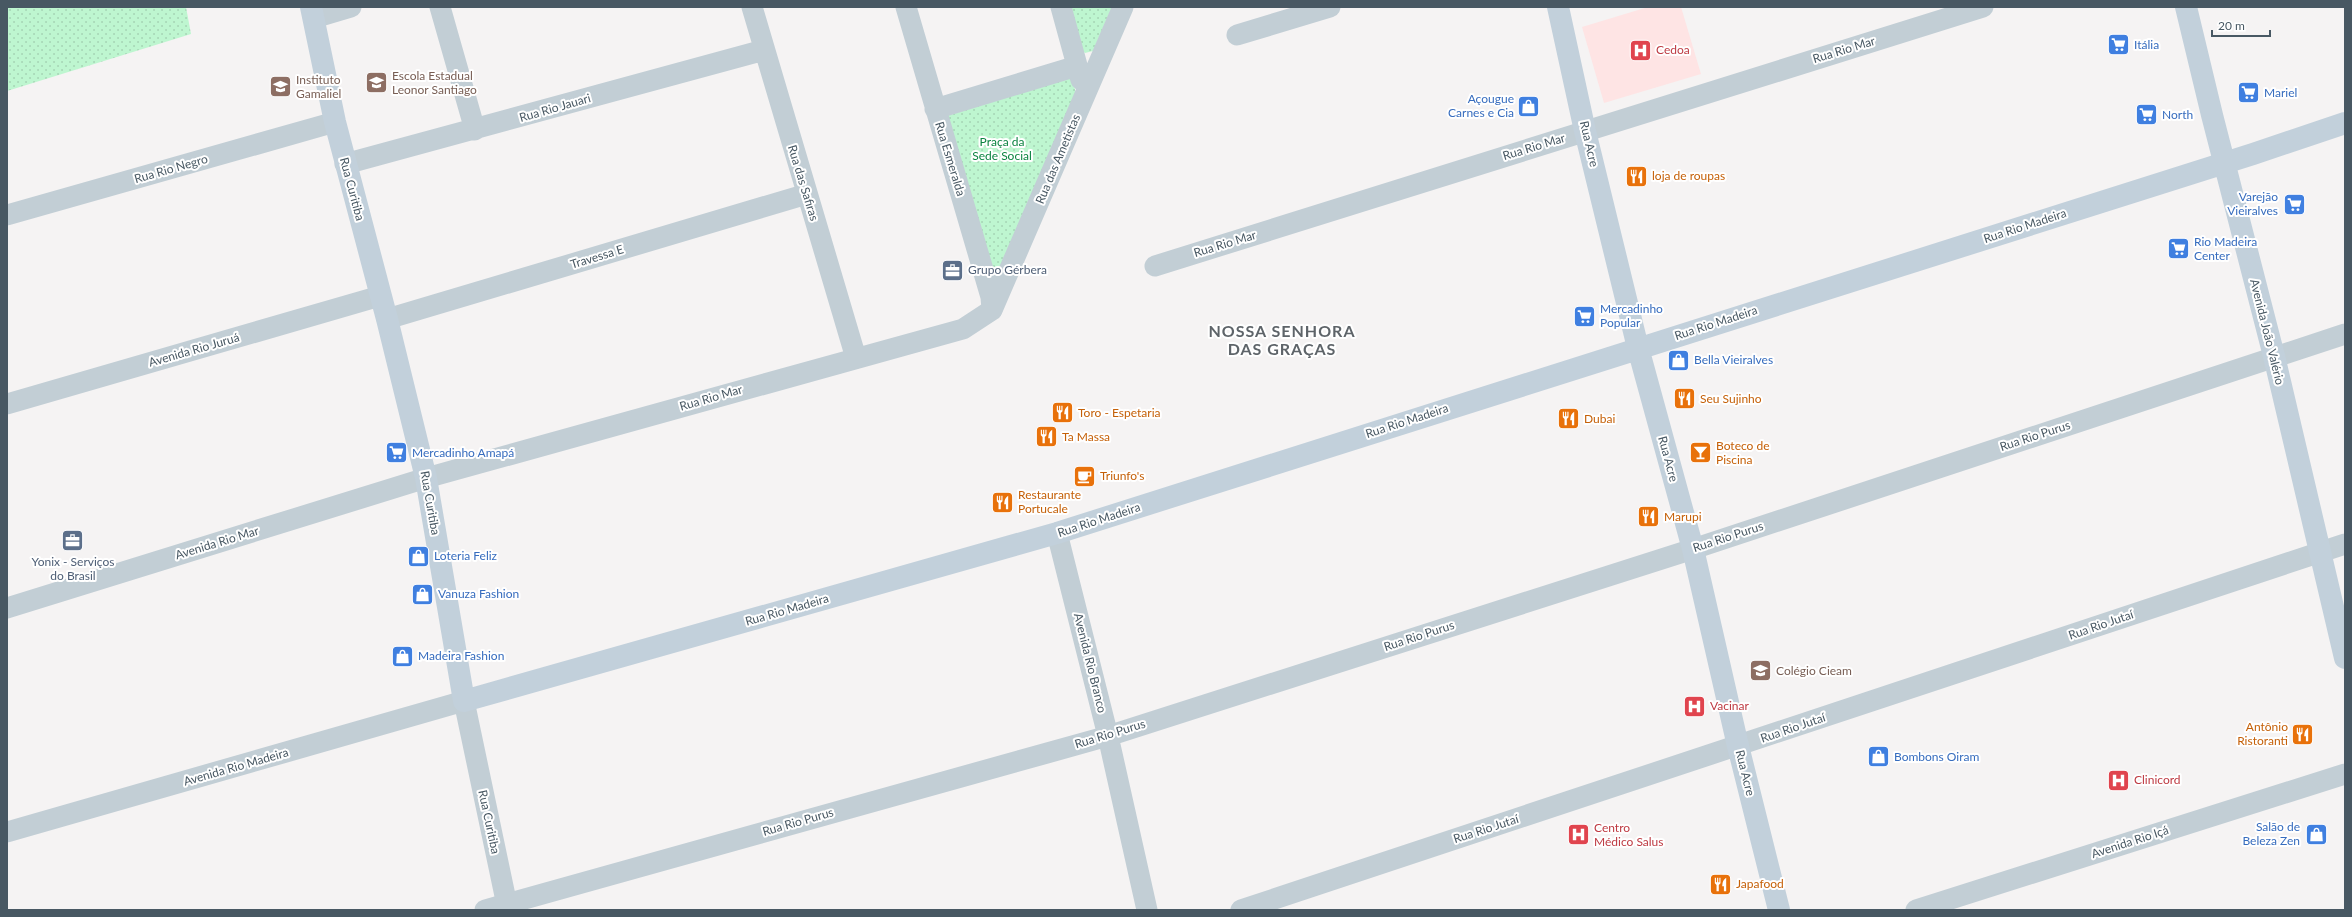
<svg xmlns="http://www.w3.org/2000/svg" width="2352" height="917" font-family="Lato,sans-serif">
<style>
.medical{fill:#fee4e4}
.green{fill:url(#green-dots)}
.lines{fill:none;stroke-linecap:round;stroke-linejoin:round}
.street{stroke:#c2ced5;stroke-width:21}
.secondary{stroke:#c2d0db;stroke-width:22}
.labels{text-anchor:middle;stroke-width:4;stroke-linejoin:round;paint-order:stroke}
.shop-label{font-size:12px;fill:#366cbe;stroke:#fff;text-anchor:start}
.health-label{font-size:12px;fill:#be3a42;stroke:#fff;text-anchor:start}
.street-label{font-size:12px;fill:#485863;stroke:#fff}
.education-label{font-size:12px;fill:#785e54;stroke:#fff;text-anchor:start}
.park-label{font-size:12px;fill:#0c8441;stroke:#fff}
.food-label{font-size:12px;fill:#c56008;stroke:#fff;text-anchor:start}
.service-label{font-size:12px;fill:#4e5e75;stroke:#fff;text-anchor:start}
.district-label{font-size:16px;font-weight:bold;letter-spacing:1px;fill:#5e6469;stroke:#fff}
</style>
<defs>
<pattern id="green-dots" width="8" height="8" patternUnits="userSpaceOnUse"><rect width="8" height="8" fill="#bef6d0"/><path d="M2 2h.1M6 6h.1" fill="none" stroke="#a5d5b5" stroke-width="1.8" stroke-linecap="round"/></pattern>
</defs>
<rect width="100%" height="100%" fill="#f5f3f3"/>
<path class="medical" d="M1648 7H1681L1701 74 1604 103 1582 27Z"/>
<path class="green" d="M7 7H186L191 34 7 91Z
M1068 7H1112L1093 51 1085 53 1080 48Z
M1072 77 1077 98 993 289 943 117Z"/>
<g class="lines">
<path class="street" d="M440 7 475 130
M752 7 856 358
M906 7 991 297 992 310
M1061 7 1081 80
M314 18 351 7
M1237 35 1330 7
M935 109 1077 66
M345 164 764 50
M7 215 335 122
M1155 266 1983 7
M992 310 1123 7
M387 319 807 194
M7 404 380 296
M1057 533 1108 736 1147 910
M7 608 426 478 963 329 992 310
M7 832 464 701 508 910
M485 910 1108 736 1693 549 2345 334
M1241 910 2345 544
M1916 910 2345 774"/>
<path class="secondary" d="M311 7 335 122 387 319 426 478 464 701 1057 533 2253 154 2345 123
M1558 7 1585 131 1638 348 1693 549 1738 746 1779 910
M2186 7 2212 115 2274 356 2345 658"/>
</g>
<defs>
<symbol id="supermarket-square" viewBox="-11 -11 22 22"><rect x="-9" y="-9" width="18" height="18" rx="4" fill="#3f7fe0" stroke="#fff"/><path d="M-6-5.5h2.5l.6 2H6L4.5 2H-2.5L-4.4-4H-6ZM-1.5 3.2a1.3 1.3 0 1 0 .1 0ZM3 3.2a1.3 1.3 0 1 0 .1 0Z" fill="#fff"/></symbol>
<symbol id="hospital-square" viewBox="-11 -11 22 22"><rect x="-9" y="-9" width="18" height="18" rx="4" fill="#e0444e" stroke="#fff"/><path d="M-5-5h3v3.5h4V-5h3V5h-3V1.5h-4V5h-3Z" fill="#fff"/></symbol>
<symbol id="school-square" viewBox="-11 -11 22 22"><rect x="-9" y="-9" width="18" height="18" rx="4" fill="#8d6e63" stroke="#fff"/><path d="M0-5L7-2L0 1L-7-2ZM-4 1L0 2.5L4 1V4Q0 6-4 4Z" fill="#fff"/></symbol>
<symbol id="shop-square" viewBox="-11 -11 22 22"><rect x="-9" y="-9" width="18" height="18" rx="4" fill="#3f7fe0" stroke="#fff"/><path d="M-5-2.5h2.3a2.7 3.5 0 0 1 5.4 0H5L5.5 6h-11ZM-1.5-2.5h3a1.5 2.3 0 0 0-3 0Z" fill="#fff"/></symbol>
<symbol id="restaurant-square" viewBox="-11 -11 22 22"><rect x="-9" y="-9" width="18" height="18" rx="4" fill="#e8710a" stroke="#fff"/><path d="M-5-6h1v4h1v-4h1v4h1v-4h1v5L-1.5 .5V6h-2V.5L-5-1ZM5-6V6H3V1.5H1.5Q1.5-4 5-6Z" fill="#fff"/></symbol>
<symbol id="office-square" viewBox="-11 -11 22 22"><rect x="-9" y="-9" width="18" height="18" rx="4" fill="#5c6f8a" stroke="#fff"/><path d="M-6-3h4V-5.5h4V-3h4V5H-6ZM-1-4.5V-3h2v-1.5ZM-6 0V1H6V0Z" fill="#fff"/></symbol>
<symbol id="bar-square" viewBox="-11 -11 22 22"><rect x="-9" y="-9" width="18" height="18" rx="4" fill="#e8710a" stroke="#fff"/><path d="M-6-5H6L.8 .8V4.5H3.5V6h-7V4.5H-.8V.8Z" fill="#fff"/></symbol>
<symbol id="cafe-square" viewBox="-11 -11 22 22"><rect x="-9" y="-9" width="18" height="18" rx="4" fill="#e8710a" stroke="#fff"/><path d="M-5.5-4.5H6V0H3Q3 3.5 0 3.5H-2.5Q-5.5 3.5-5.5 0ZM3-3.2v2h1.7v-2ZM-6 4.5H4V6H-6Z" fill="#fff"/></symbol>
</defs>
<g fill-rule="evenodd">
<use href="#supermarket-square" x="2106" y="32" width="25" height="25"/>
<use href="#hospital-square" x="1628" y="38" width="25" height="25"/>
<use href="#school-square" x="364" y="70" width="25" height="25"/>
<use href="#school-square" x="268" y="74" width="25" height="25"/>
<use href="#supermarket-square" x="2236" y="80" width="25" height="25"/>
<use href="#shop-square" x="1516" y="94" width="25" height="25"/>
<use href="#supermarket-square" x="2134" y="102" width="25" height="25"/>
<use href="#restaurant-square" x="1624" y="164" width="25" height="25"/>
<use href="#supermarket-square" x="2282" y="192" width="25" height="25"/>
<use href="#supermarket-square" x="2166" y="236" width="25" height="25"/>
<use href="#office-square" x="940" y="258" width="25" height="25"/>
<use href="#supermarket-square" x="1572" y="304" width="25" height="25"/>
<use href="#shop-square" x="1666" y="348" width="25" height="25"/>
<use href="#restaurant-square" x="1672" y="386" width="25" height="25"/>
<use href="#restaurant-square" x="1050" y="400" width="25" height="25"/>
<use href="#restaurant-square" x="1556" y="406" width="25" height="25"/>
<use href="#restaurant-square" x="1034" y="424" width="25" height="25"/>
<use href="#supermarket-square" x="384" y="440" width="25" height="25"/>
<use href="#bar-square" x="1688" y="440" width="25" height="25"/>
<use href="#cafe-square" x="1072" y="464" width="25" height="25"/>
<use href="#restaurant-square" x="990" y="490" width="25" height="25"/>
<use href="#restaurant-square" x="1636" y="504" width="25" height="25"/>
<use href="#office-square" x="60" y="528" width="25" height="25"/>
<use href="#shop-square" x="406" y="544" width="25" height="25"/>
<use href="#shop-square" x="410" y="582" width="25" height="25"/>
<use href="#shop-square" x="390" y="644" width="25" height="25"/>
<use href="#school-square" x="1748" y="658" width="25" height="25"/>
<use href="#hospital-square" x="1682" y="694" width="25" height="25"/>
<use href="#restaurant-square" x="2290" y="722" width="25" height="25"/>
<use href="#shop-square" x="1866" y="744" width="25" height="25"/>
<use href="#hospital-square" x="2106" y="768" width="25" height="25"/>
<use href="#shop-square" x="2304" y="822" width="25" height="25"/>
<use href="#hospital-square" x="1566" y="822" width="25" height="25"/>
<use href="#restaurant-square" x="1708" y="872" width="25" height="25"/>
</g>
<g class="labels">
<g class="shop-label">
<text x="2134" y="49">Itália</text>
<text x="2264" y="97">Mariel</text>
<text x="1514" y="103" text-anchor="end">Açougue<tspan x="1514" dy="14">Carnes e Cia</tspan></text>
<text x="2162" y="119">North</text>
<text x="2278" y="201" text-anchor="end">Varejão<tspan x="2278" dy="14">Vieiralves</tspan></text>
<text x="2194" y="246">Rio Madeira<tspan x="2194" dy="14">Center</tspan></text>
<text x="1600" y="313">Mercadinho<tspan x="1600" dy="14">Popular</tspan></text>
<text x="1694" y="364">Bella Vieiralves</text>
<text x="412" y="457">Mercadinho Amapá</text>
<text x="434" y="560">Loteria Feliz</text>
<text x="438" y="598">Vanuza Fashion</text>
<text x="418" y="660">Madeira Fashion</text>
<text x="1894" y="761">Bombons Oiram</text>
<text x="2300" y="831" text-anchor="end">Salão de<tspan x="2300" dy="14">Beleza Zen</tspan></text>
</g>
<g class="health-label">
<text x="1656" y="54">Cedoa</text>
<text x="1710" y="710">Vacinar</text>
<text x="2134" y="784">Clinicord</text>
<text x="1594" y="832">Centro<tspan x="1594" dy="14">Médico Salus</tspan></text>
</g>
<g class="street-label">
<text transform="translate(1844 50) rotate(-17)" y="4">Rua Rio Mar</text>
<text transform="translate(555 108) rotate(-16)" y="4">Rua Rio Jauari</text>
<text transform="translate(1589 144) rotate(77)" y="4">Rua Acre</text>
<text transform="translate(1534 147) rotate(-17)" y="4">Rua Rio Mar</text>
<text transform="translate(950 159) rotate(73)" y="4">Rua Esmeralda</text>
<text transform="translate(1058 159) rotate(-67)" y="4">Rua das Ametistas</text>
<text transform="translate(171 169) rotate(-16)" y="4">Rua Rio Negro</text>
<text transform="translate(803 183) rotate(73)" y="4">Rua das Safiras</text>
<text transform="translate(352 189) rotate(75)" y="4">Rua Curitiba</text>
<text transform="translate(2025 226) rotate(-18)" y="4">Rua Rio Madeira</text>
<text transform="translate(1225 244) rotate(-17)" y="4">Rua Rio Mar</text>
<text transform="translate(597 257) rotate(-17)" y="4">Travessa E</text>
<text transform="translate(1716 323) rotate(-18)" y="4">Rua Rio Madeira</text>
<text transform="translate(2267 332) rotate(76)" y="4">Avenida João Valério</text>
<text transform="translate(194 350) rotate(-16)" y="4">Avenida Rio Juruá</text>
<text transform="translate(711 398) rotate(-16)" y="4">Rua Rio Mar</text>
<text transform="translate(1407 421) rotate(-18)" y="4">Rua Rio Madeira</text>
<text transform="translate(2035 436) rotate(-18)" y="4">Rua Rio Purus</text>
<text transform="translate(1668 459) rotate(75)" y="4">Rua Acre</text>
<text transform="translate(430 503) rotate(80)" y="4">Rua Curitiba</text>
<text transform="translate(1099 520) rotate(-18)" y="4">Rua Rio Madeira</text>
<text transform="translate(1728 537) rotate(-18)" y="4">Rua Rio Purus</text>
<text transform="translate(217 543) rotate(-17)" y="4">Avenida Rio Mar</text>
<text transform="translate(787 610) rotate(-16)" y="4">Rua Rio Madeira</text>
<text transform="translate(2101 625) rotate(-19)" y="4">Rua Rio Jutaí</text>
<text transform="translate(1419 636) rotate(-18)" y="4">Rua Rio Purus</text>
<text transform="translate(1090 663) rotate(76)" y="4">Avenida Rio Branco</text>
<text transform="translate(1793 728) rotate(-19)" y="4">Rua Rio Jutaí</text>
<text transform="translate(1110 734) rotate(-17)" y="4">Rua Rio Purus</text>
<text transform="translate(236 767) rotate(-16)" y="4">Avenida Rio Madeira</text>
<text transform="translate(1745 773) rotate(76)" y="4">Rua Acre</text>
<text transform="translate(489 822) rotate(78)" y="4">Rua Curitiba</text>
<text transform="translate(798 822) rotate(-16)" y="4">Rua Rio Purus</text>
<text transform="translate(1486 829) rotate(-18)" y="4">Rua Rio Jutaí</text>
<text transform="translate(2130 842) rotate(-18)" y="4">Avenida Rio Içá</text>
</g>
<g class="education-label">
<text x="392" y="80">Escola Estadual<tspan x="392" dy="14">Leonor Santiago</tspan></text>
<text x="296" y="84">Instituto<tspan x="296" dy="14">Gamaliel</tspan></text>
<text x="1776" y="675">Colégio Cieam</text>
</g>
<g class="park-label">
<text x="1002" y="146">Praça da<tspan x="1002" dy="14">Sede Social</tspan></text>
</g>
<g class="food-label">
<text x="1652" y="180">loja de roupas</text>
<text x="1700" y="403">Seu Sujinho</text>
<text x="1078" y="417">Toro - Espetaria</text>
<text x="1584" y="423">Dubai</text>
<text x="1062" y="441">Ta Massa</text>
<text x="1716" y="450">Boteco de<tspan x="1716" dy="14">Piscina</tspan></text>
<text x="1100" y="480">Triunfo's</text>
<text x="1018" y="499">Restaurante<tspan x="1018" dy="14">Portucale</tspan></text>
<text x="1664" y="521">Marupi</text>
<text x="2288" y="731" text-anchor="end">Antônio<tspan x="2288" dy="14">Ristoranti</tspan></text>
<text x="1736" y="888">Japafood</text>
</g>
<g class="service-label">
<text x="968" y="274">Grupo Gérbera</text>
<text x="73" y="566" text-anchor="middle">Yonix - Serviços<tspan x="73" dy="14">do Brasil</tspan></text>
</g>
<g class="district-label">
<text x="1282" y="337">NOSSA SENHORA<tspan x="1282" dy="18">DAS GRAÇAS</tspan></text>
</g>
</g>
<rect width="2352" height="917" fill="none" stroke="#485863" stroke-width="16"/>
<path d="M2212 30v6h58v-6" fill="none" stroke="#485863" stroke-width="2"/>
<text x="2218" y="30" font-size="12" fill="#485863" stroke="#ffffff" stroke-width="3" paint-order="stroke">20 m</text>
</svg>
